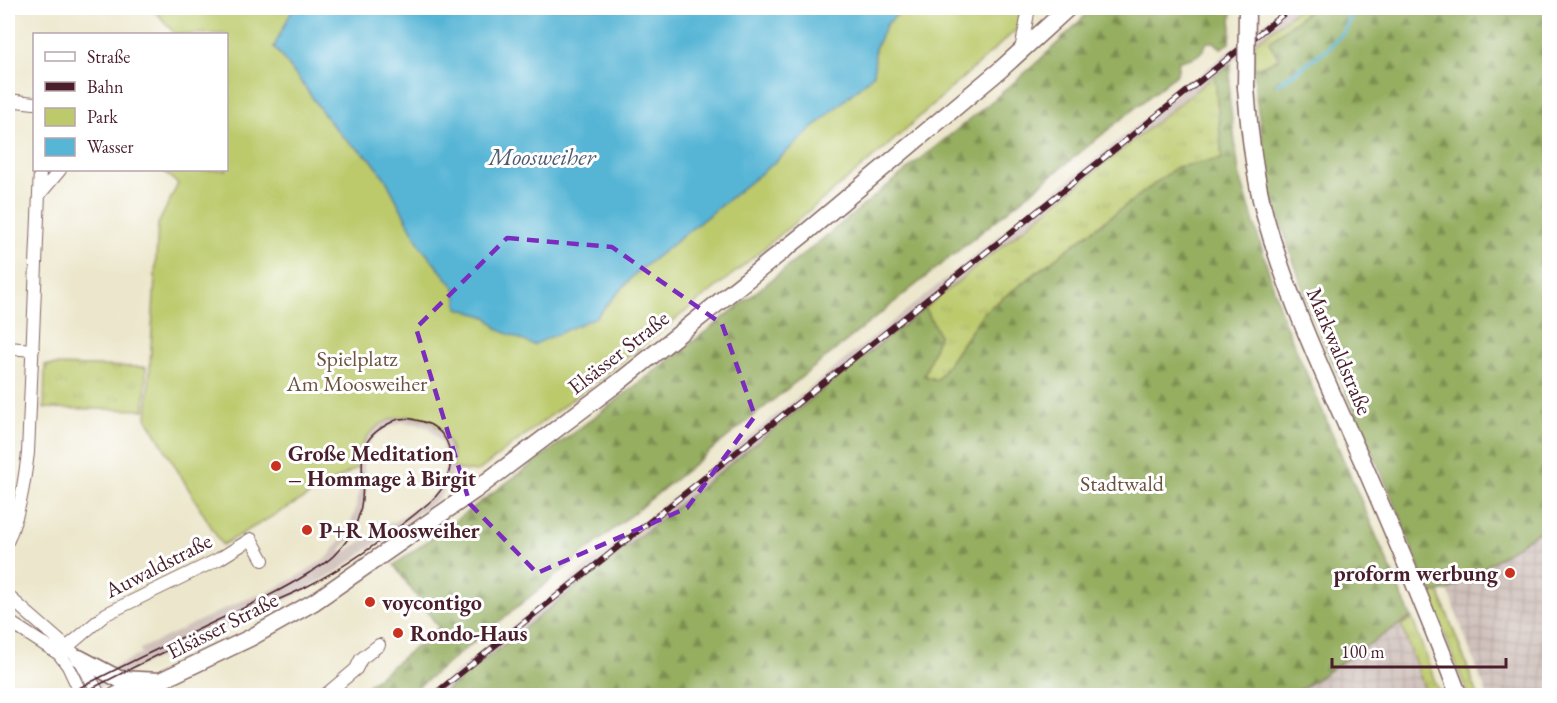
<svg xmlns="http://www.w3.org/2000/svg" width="1557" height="703" font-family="'EB Garamond',serif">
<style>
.industrial{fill:url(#industrial-grid)}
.railway{fill:#cfc0ba;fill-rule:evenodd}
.grass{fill:url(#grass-tufts);stroke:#83744c;stroke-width:1.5}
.forest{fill:url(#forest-firs);stroke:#706646;stroke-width:1.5}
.park{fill:#bcca6c;stroke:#83744c;stroke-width:1.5}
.water{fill:#57b5d5;stroke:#506a80;stroke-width:1.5}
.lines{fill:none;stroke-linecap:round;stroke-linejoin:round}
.stream{stroke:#57b5d5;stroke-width:4}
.minor-casing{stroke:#836563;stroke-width:14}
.secondary-casing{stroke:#836563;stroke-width:19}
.minor{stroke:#fff;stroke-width:12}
.secondary{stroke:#fff;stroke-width:16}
.tram{stroke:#4a1f2b;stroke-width:1.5}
.rail-casing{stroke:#4a1f2b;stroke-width:6}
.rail{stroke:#fff;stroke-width:4;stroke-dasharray:11;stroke-linecap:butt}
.secondary-bridge-casing{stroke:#836563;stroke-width:19;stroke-linecap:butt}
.secondary-bridge{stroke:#fff;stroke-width:16}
.marked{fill:none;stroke:#7b2cbf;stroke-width:4.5;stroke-dasharray:12 8;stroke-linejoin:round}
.poi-dot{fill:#c8321e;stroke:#fff;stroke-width:2}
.labels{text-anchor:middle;stroke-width:6;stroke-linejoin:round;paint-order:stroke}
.street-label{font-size:22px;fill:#4a1f2b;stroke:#fff}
.park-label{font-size:22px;fill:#6c523e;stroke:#fff}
.poi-label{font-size:22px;font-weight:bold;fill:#4a1f2b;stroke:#fff;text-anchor:start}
.water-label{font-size:24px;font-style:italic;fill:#4f5b6f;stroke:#fff}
</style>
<defs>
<pattern id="industrial-grid" width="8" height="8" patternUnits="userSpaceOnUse" patternTransform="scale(1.5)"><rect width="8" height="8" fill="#cfc0ba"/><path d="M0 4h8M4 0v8" fill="none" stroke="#b3a5a0"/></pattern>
<pattern id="grass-tufts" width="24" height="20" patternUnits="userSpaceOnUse" patternTransform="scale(1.5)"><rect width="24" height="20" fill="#bcca6c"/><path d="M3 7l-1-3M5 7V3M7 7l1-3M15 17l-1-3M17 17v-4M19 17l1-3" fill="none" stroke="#a3ad5e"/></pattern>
<pattern id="forest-firs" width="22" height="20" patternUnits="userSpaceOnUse" patternTransform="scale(1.5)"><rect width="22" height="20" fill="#95ae60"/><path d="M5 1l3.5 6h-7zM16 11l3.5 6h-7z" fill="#7c8d4f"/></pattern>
</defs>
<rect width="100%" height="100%" fill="#fff"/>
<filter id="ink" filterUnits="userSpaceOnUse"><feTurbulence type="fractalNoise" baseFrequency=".0167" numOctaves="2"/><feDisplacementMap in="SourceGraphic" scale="12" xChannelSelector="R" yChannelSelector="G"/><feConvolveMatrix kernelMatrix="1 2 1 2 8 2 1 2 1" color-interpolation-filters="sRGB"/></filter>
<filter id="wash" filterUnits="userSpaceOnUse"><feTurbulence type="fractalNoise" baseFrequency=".008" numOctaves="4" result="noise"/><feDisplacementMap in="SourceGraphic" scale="24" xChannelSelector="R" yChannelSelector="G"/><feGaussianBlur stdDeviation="1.35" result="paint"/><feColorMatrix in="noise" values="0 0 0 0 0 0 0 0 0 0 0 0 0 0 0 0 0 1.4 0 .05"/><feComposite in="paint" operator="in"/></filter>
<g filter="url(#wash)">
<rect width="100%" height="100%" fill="#ece7cc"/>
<path class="industrial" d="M1549 525V695H1487L1448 591Z
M1400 625 1426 695H1292Z"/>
<path class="railway" d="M1283 8H1298L1231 63 441 695 426 696Z
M403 416 428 420 438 427 450 446 453 469 449 484 439 498 335 573 294 596 134 669 86 695 53 696 141 654 140 649 239 602 270 591 295 578 328 557 348 530 354 515 359 491 358 461 362 447 375 429 387 420ZM403 422 417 424 429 428 442 443 446 467 441 485 437 492 410 512 343 553 341 551 356 529 364 506 366 491 364 466 368 445 373 438 387 428Z"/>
<path class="grass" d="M1299 8H1312L1269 42 1279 59 1254 69 1255 43Z
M1215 75 1222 159 1177 167 984 312 937 380 924 376 939 335 925 308Z
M45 365 146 367 145 410 44 408Z
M1439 592 1478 695H1468L1429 595Z
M1412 618 1440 695H1427L1401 625Z"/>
<path class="forest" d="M1092 8H1232L1230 43 1221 48 1214 42H1207C1201 57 1193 58 1179 61L1177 74 408 695H356L439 628 394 565C562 444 728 318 887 186 956 129 1032 74 1092 8Z
M1312 8H1549V525L1448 591 1428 592 1397 509 1309 307 1269 188 1255 89 1254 69 1279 59 1269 42Z
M1231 63 1229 96 1239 173 1283 319 1411 617 1292 695H441L925 308 939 335 924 376 937 380 984 312 1177 167 1222 159 1215 75Z"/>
<path class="park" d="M148 8H293L274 47 305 87 328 120 344 138 371 159 385 178 421 247 456 289 458 308 487 317 499 330 596 317 635 274 775 162 874 74 875 49 886 25 904 8H1023L1018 28 886 147 733 274 644 344 477 472 453 469C456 397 360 401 357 468L222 545 147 419 158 224 178 184 162 170H226V34H175L158 14Z"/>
<path class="water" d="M293 8H904L886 25 875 49 874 74 775 162 635 274 596 317 533 345 499 330 487 317 458 308 456 289 421 247 385 178 371 159 344 138 328 120 305 87 274 47Z"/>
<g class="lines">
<path class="stream" d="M1278 84 1327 49 1345 30 1354 8"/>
</g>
</g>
<g filter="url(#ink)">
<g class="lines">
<defs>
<path id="minor" d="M1021 50 1029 8
M8 100 34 103
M39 195 60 170
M8 348 33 350
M8 540C20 511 24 484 28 453L40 170
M8 596 79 658 100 696
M8 621 59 654 68 666 82 696
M59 654 106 614 219 559 251 539 263 560
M324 696 356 669 361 659 379 645"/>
<path id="secondary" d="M1246 87C1249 130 1254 174 1265 216 1289 302 1328 384 1364 465 1397 541 1429 618 1459 696
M79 658 119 679 160 681
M115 696 143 683
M146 696 160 681 250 638 314 602 474 491 619 382 804 234 1000 70 1068 8"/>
</defs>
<use href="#minor" class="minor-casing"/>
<use href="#secondary" class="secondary-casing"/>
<use href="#minor" class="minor"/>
<use href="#secondary" class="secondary"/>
<path class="tram" d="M63 696C114 670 165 645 216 621 248 606 279 592 309 573 319 567 330 561 337 552 351 538 360 519 362 499 366 464 350 442 392 422 399 418 408 418 416 420 458 427 460 476 431 501 393 533 348 566 304 588 275 602 245 613 216 627 169 649 124 672 77 696"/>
<defs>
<path id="rail" d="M432 696 1291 8"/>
</defs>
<use href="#rail" class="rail-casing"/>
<use href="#rail" class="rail"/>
<defs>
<path id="secondary-bridge" d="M1246 87 1247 8"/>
</defs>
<use href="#secondary-bridge" class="secondary-bridge-casing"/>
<use href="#secondary-bridge" class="secondary-bridge"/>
</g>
</g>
<path class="marked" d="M507 238 612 247 722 324 755 416 687 508 537 573 470 504 416 328Z"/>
<g class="poi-dot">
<circle cx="276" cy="466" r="6"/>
<circle cx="307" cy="530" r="6"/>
<circle cx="1510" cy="573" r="6"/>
<circle cx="370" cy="602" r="6"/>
<circle cx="398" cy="633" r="6"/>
</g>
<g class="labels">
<g class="street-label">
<text transform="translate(1340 351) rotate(67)" y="8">Markwaldstraße</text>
<text transform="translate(618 352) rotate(-38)" y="8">Elsässer Straße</text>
<text transform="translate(158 565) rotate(-27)" y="8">Auwaldstraße</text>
<text transform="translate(222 625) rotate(-27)" y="8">Elsässer Straße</text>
</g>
<g class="park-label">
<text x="357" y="366">Spielplatz<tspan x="357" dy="25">Am Moosweiher</tspan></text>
<text x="1122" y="491">Stadtwald</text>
</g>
<g class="poi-label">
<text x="288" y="461">Große Meditation<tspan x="288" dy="25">– Hommage à Birgit</tspan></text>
<text x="319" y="538">P+R Moosweiher</text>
<text x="1498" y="581" text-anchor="end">proform werbung</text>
<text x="382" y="610">voycontigo</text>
<text x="410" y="641">Rondo-Haus</text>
</g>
<g class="water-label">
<text x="542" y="165">Moosweiher</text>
</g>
</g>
<rect width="1557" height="703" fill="none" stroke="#fff" stroke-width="30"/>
<rect x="33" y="33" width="195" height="138" fill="#ffffff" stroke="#b7a5aa" stroke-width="1.5"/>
<rect x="45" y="52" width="30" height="9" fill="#ffffff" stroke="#b7a5aa" stroke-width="1.5"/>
<text x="87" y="63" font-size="18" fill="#4a1f2b">Straße</text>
<rect x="45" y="82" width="30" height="9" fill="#4a1f2b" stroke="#b7a5aa" stroke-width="1.5"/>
<text x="87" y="93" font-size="18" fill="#4a1f2b">Bahn</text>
<rect x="45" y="108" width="30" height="18" fill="#bcca6c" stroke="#b7a5aa" stroke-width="1.5"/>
<text x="87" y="123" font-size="18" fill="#4a1f2b">Park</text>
<rect x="45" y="138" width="30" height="18" fill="#57b5d5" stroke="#b7a5aa" stroke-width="1.5"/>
<text x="87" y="153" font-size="18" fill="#4a1f2b">Wasser</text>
<path d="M1332 658v9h174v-9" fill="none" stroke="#4a1f2b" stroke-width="3"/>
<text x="1341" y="658" font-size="18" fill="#4a1f2b" stroke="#ffffff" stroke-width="4.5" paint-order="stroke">100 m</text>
</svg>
